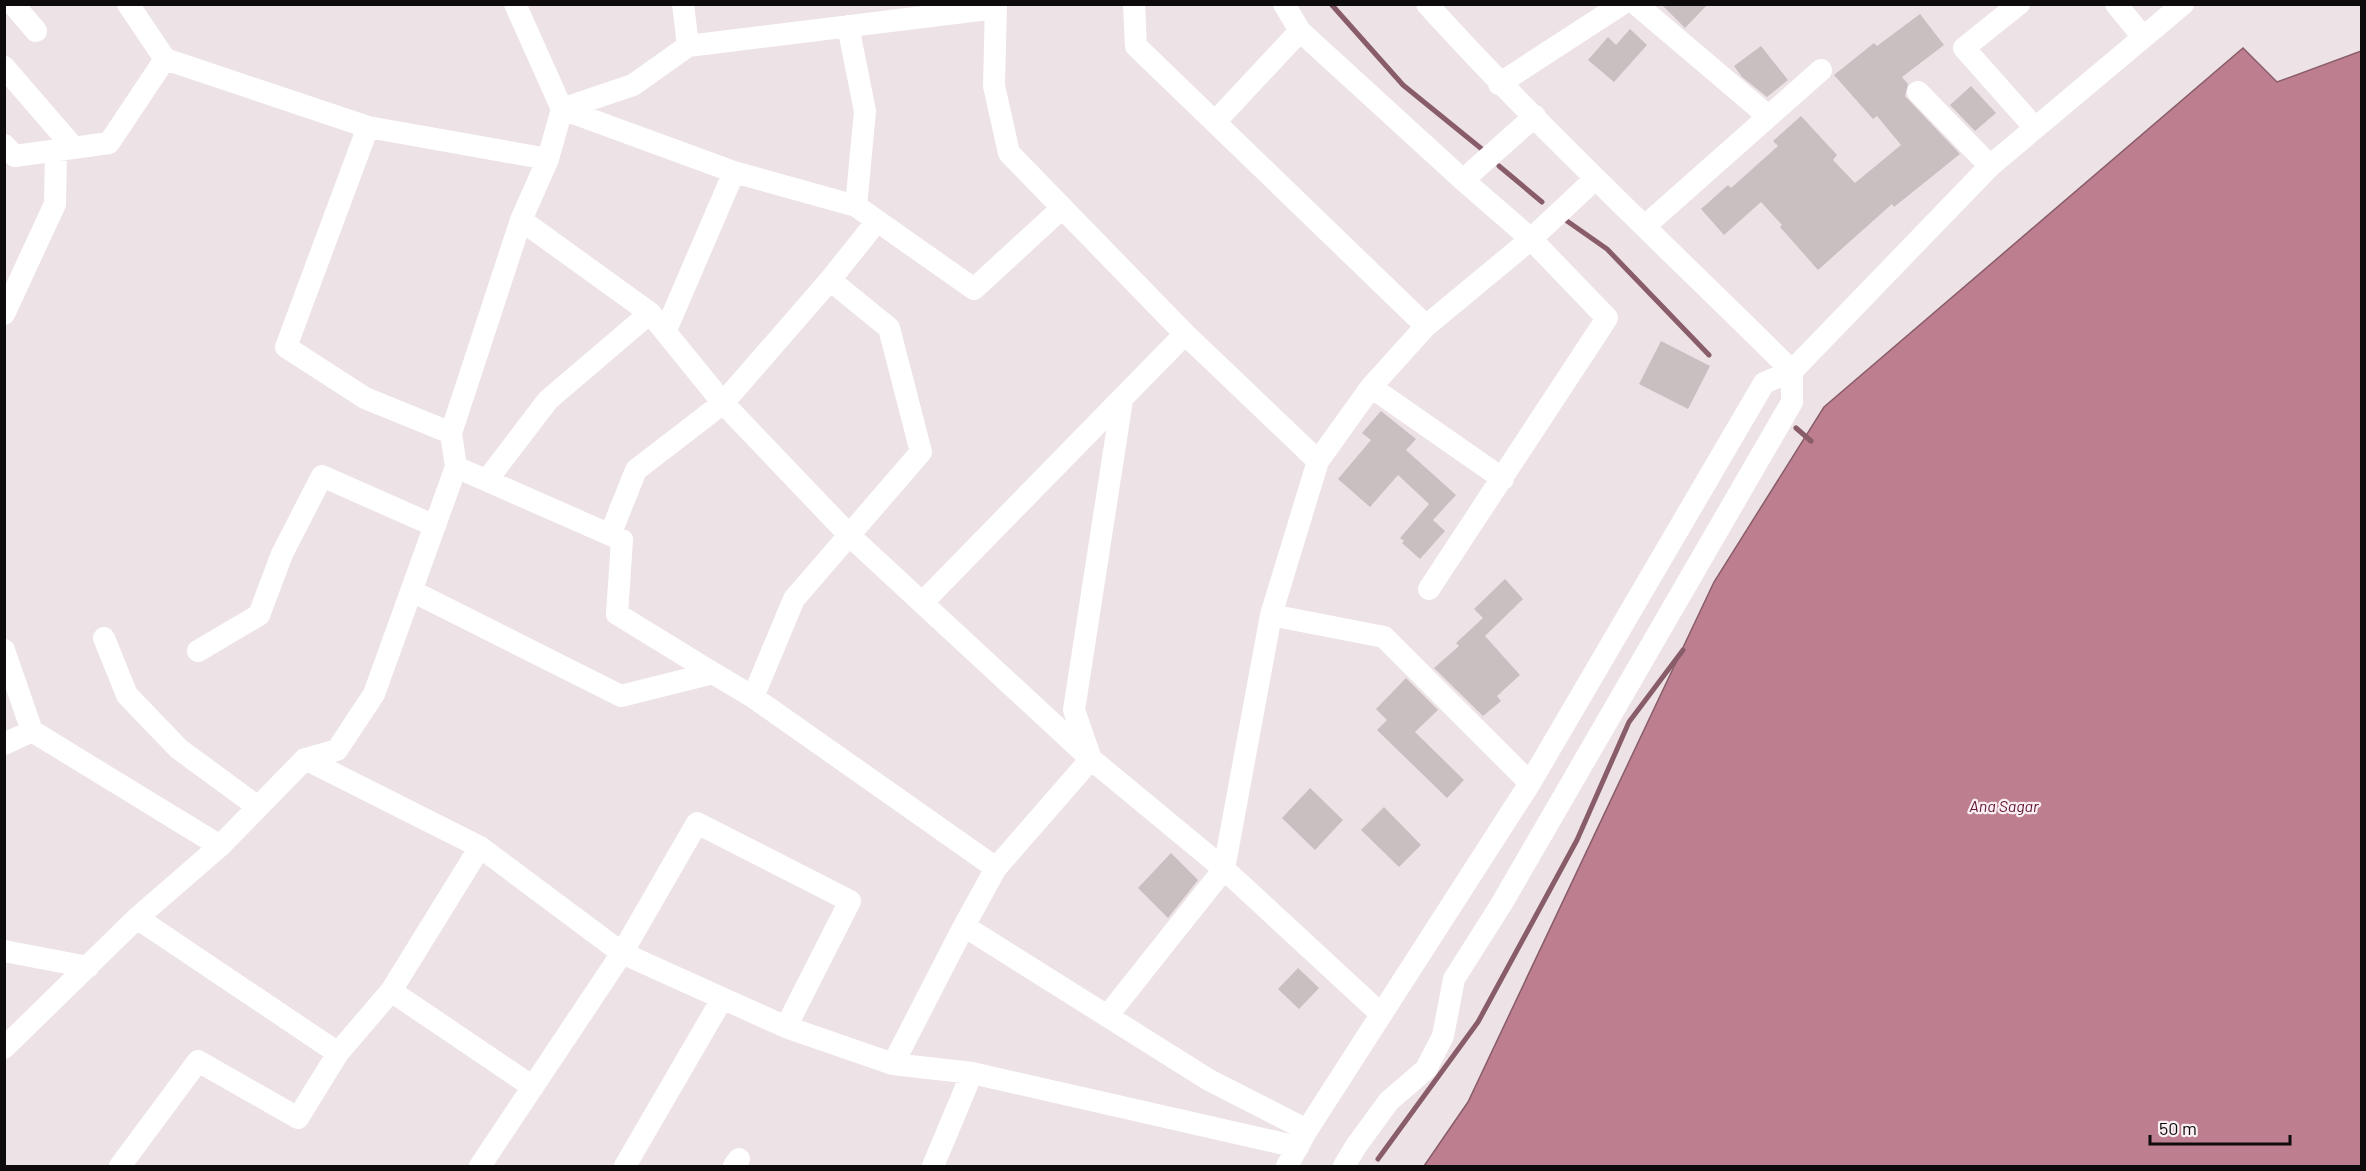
<svg xmlns="http://www.w3.org/2000/svg" width="2366" height="1171" font-family="Barlow,sans-serif">
<style>
.water{fill:#bd7e8f;stroke:#885c68;stroke-width:1.5}
.lines{fill:none;stroke-linecap:round;stroke-linejoin:round}
.stream{stroke:#885c68;stroke-width:5}
.building{fill:#c9bfc1}
.minor{stroke:#fff;stroke-width:22}
.labels{text-anchor:middle;stroke-width:4.5;stroke-linejoin:round;paint-order:stroke}
.water-label{font-size:16px;font-style:italic;fill:#601431;stroke:#faeff2}
</style>
<rect width="100%" height="100%" fill="#ede2e5"/>
<path class="water" d="M2243 48 2277 82 2361 51V1166H1424L1468 1102 1714 582 1824 407Z"/>
<g class="lines">
<path class="stream" d="M1331 4 1403 85 1483 150
M1499 166 1542 202
M1567 221 1607 249 1709 355
M1796 428 1811 441
M1378 1159 1478 1022 1577 840 1629 722 1683 650"/>
</g>
<path class="building" d="M1661 4H1708L1685 28Z
M1920 14 1944 45 1902 77 1908 84 1905 96 1960 154 1894 207 1892 204 1818 270 1780 227 1782 225 1761 202 1724 235 1701 209 1728 185 1731 188 1778 146 1773 141 1801 116 1837 155 1833 160 1855 183 1901 145 1877 116 1873 119 1834 75 1874 43 1877 46Z
M1630 29 1647 45 1614 82 1588 60 1608 37 1616 45Z
M1761 46 1788 80 1767 97 1742 77 1734 66Z
M1971 86 1996 113 1975 131 1950 105Z
M1661 341 1710 366 1688 409 1639 384Z
M1381 411 1416 439 1406 450 1456 495 1433 520 1445 531 1420 559 1402 543 1404 541 1400 538 1429 504 1398 475 1370 507 1338 479 1371 440 1362 433Z
M1505 579 1523 599 1485 636 1520 675 1497 696 1501 701 1483 716 1434 668 1459 646 1456 643 1483 618 1474 609Z
M1406 678 1438 710 1415 732 1464 780 1447 798 1377 730 1387 720 1376 709Z
M1310 788 1343 820 1315 850 1282 818Z
M1384 807 1421 845 1399 867 1361 830Z
M1171 853 1198 880 1168 918 1138 888Z
M1298 968 1319 988 1299 1009 1278 989Z"/>
<g class="lines">
<path class="minor" d="M13 4 36 31
M683 4 688 46 996 8
M996 4 994 86 1009 153 1185 334 1318 461
M1134 4 1136 46 1426 326
M1284 4 1300 31 1463 180 1531 239 1607 318 1429 589
M1636 4 1768 116
M2019 4 1964 48 2035 128
M2116 4 2143 37
M848 26 865 111 856 206
M165 59 368 127 548 159
M4 67 74 148
M1499 84 1622 4
M1918 92 1990 166
M562 109 734 172 856 206 974 289 1062 208
M562 109 633 85 688 46
M1215 122 1300 31
M368 127 286 347 365 398 451 433
M4 145 15 156 109 143 165 59 128 4
M1463 180 1535 116
M521 220 650 313 723 403 850 536 1091 759 1224 869 1381 1014
M1645 226 1821 70
M4 314 55 204 56 150
M666 330 734 172
M1371 387 1503 479
M456 467 622 540 617 614 713 673
M487 480 548 400 650 313
M610 535 636 470 723 403 830 280 877 221
M412 591 621 696 713 673 753 697 996 868
M922 603 1185 334
M1271 615 1384 637 1530 783
M104 638 127 695 179 749 258 807
M4 650 32 731
M198 651 259 615 282 554 322 476 435 526
M753 697 794 599 921 452 889 328 830 280
M4 744 32 731 220 846
M305 759 480 847 622 953 786 1027 893 1064 972 1073 1298 1147
M137 918 338 1053
M964 926 1209 1080 1307 1130
M4 951 88 967
M391 991 533 1087
M1108 1015 1224 869 1271 615 1318 461 1371 387 1426 326 1531 239 1595 179
M4 1048 137 918 220 846 305 759 337 750 374 694 456 467 451 433 521 220 548 159 562 109 515 4
M893 1064 964 926 996 868 1091 759 1074 710 1122 400
M120 1166 198 1061 298 1118 338 1053 391 991 480 847
M480 1166 622 953 697 823 850 901 786 1027
M625 1166 722 999
M734 1166 739 1159
M933 1166 972 1073
M1287 1166 1307 1130 1530 783 1764 383 1792 371 1990 166 2183 4
M1344 1166 1356 1146 1389 1101 1426 1069 1443 1036 1454 979 1502 903 1792 402V371C1670 250 1543 132 1427 4"/>
</g>
<g class="labels">
<g class="water-label">
<text x="2004" y="812">Ana Sagar</text>
</g>
</g>
<rect width="2366" height="1171" fill="none" stroke="#0e0b0c" stroke-width="12"/>
<path d="M2150 1135v9h140v-9" fill="none" stroke="#0e0b0c" stroke-width="3"/>
<text x="2159" y="1135" font-size="18" fill="#0e0b0c" stroke="#faeff2" stroke-width="4.5" paint-order="stroke">50 m</text>
</svg>
